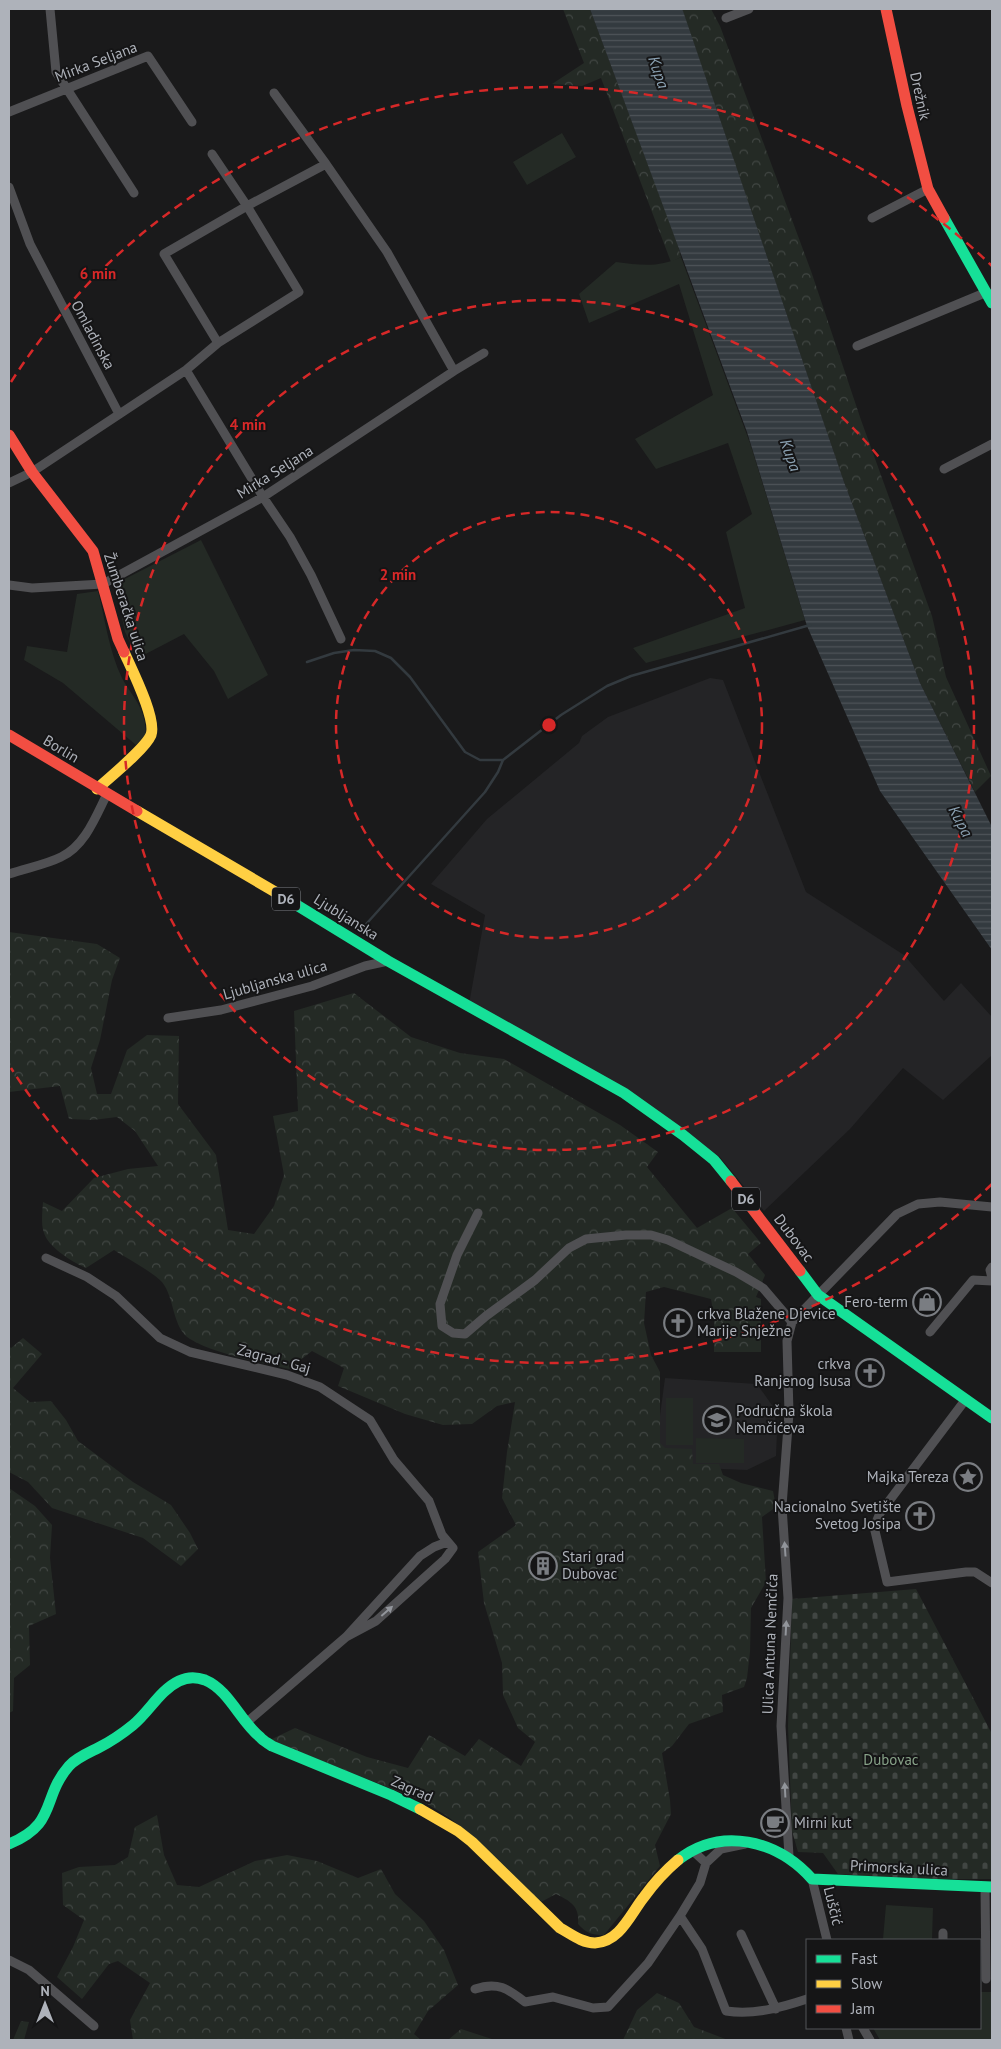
<svg xmlns="http://www.w3.org/2000/svg" width="1001" height="2049" font-family="'PT Sans',sans-serif">
<style>
.built{fill:#242426}
.green{fill:#242a25}
.forest{fill:url(#forest-crowns)}
.cemetery{fill:url(#cemetery-stones)}
.water{fill:url(#water-rules)}
.lines{fill:none;stroke-linecap:round;stroke-linejoin:round}
.stream{stroke:#333a3f;stroke-width:2.5}
.street{stroke:#505053;stroke-width:9}
.fast{stroke:#16e098;stroke-width:11}
.slow{stroke:#ffcf43;stroke-width:11}
.jam{stroke:#f24e42;stroke-width:11}
.oneway{fill:#92959b}
.ring{fill:none;stroke:#d62828;stroke-width:2.5;stroke-dasharray:9 6}
.labels{text-anchor:middle;stroke-width:4;stroke-linejoin:round;paint-order:stroke}
.shield{fill:#151516;stroke:#808389;stroke-width:1}
.shield-label{font-size:14px;font-weight:bold;fill:#aeb2ba}
.street-label{font-size:15px;fill:#aeb2ba;stroke:#151516}
.poi-label{font-size:15px;fill:#aeb2ba;stroke:#151516;text-anchor:end}
.park-label{font-size:15px;fill:#87a288;stroke:#151516}
.water-label{font-size:16px;font-style:italic;fill:#899fb0;stroke:#151516}
.centre{fill:#d62828;stroke:#151516;stroke-width:2.5}
.ring-label{font-size:15px;text-anchor:middle;font-weight:bold;fill:#d62828;stroke:#151516;stroke-width:4;stroke-linejoin:round;paint-order:stroke}
</style>
<defs>
<pattern id="forest-crowns" width="20" height="18" patternUnits="userSpaceOnUse" patternTransform="scale(1.25)"><rect width="20" height="18" fill="#242a25"/><path d="M2 6a3 3 0 1 1 6 0M12 15a3 3 0 1 1 6 0" fill="none" stroke="#414643"/></pattern>
<pattern id="cemetery-stones" width="16" height="16" patternUnits="userSpaceOnUse" patternTransform="scale(1.25)"><rect width="16" height="16" fill="#242a25"/><path d="M2 7V4a2 2 0 0 1 4 0v3zM10 15v-3a2 2 0 0 1 4 0v3z" fill="#414643"/></pattern>
<pattern id="water-rules" width="6" height="5" patternUnits="userSpaceOnUse" patternTransform="scale(1.25)"><rect width="6" height="5" fill="#333a3f"/><path d="M0 2.5h6" fill="none" stroke="#4e5459"/></pattern>
</defs>
<rect width="100%" height="100%" fill="#1a1a1b"/>
<path class="built" d="M710 678 723 680 806 892 904 955 944 1001 961 983 992 1017V1057L991 1056 943 1100 903 1068 850 1129 764 1211 719 1156 469 1004 485 915 431 884 487 819 579 743 582 736 608 717Z
M665 1378 757 1384 774 1408 777 1432 776 1456 747 1470 675 1467 655 1453Z"/>
<path class="green" d="M562 133 576 157 527 185 513 162Z
M681 257 750 443 805 620 646 663 633 648 745 608 726 532 752 514 728 443 656 469 635 439 713 395 679 284 589 323 579 294 616 262C640 265 659 268 681 257Z
M201 540 268 675 228 699 214 671 184 634 138 658 125 632 115 584Z
M98 591C105 619 109 651 122 678 134 700 145 706 146 734L136 745 63 683 24 660 27 646 67 652 77 594Z
M666 1398H693V1445H666Z
M696 1438 744 1439V1463H696Z
M886 1905 933 1908 932 1940H876L883 1939Z
M980 1992H992V2040H880L873 2028H980Z"/>
<path class="forest" d="M563 9H590L677 242 681 257 671 262 601 78 582 86 552 84 584 63Z
M682 9H711L720 26 811 271 861 420 932 616 946 677 991 776 975 792 920 683 844 482Z
M9 932 97 944 120 958 112 980 100 1040 91 1068 97 1094H111L127 1050 147 1035 179 1036 178 1104 216 1155 228 1230 254 1234 274 1206 284 1175 273 1116 298 1111 294 1011 354 993 411 1037 460 1053 504 1059 620 1125 658 1152 647 1167 697 1228 732 1208 761 1243 748 1254 765 1275 756 1297 761 1299V1352H714V1317L711 1299 664 1287 646 1292 644 1323 651 1355 660 1372V1443L665 1448 692 1449 693 1464H719L723 1475 741 1483 773 1491 776 1507 762 1517 766 1582 751 1608 750 1652 747 1678 744 1687 722 1695 723 1712 689 1724 672 1746 662 1753 670 1800 671 1814 655 1845 660 1866 604 1935C592 1935 586 1933 578 1924 580 1906 570 1901 556 1894L541 1902 470 1834 447 1816 422 1801 270 1740 295 1728 367 1757 408 1768 429 1735 465 1756 479 1739 521 1766 535 1742 518 1728 503 1695 502 1663 484 1603 478 1552 516 1525 502 1498 507 1452 515 1402 497 1406 472 1424 443 1425 405 1414 338 1386 344 1368 312 1351 289 1369C261 1362 214 1354 190 1339 172 1328 175 1298 162 1282 153 1272 126 1258 114 1250L86 1268C77 1264 70 1260 62 1254 40 1237 41 1228 43 1202L62 1211 94 1178 128 1169 158 1166 135 1131 117 1117 93 1120 69 1119 60 1086 9 1092Z
M23 1338 42 1354 13 1388 30 1402 51 1401 66 1420 78 1441 133 1482 171 1505 190 1533 198 1549 181 1566 143 1538 52 1508 28 1482 9 1472V1346L11 1348Z
M9 1488 35 1506 52 1525 50 1558 56 1614 29 1626 30 1665 14 1678 13 1711 9 1713Z
M157 1815 164 1855 177 1885 199 1887 255 1861 287 1855 317 1861 358 1878 381 1869 395 1894 424 1921 444 1950 458 1985 428 2011 414 2034 421 2040H133L130 2020 150 1983 118 1961 109 1964 82 1999 57 1977 73 1947 84 1920 63 1905 62 1873 79 1867 115 1865 128 1857 135 1827Z
M657 1993 679 2003 694 2027 728 2040H623L637 2010Z
M21 2021 29 2022 24 2040H13Z
M461 2029 495 2040H448Z"/>
<path class="cemetery" d="M916 1589 992 1734V1879H915L838 1874 823 1853 798 1852 792 1831 788 1726 792 1599Z"/>
<path class="water" d="M590 9H682L683 11 844 482 920 683 992 827V950L880 791 807 626 747 432Z"/>
<g class="lines">
<path class="stream" d="M307 662 334 653 354 650 375 651 391 658 410 677 465 752 480 760H503L561 715 607 686 631 676 810 625
M359 932 485 792 498 772 503 760"/>
<path class="street" d="M50 9 56 72 134 193
M726 18 749 9
M9 112 148 56 192 122
M212 154 247 206 164 254 218 343
M9 187 30 244 119 414
M872 218 928 189
M857 346 987 292
M186 370 263 497 290 537 311 575 341 639
M454 371 484 353
M944 469 992 444
M9 483 32 472 186 370 218 343 299 292 247 206 326 164
M9 585 32 588 103 584 263 497 454 371 387 252 326 164 274 93
M9 874C26 868 45 865 61 857 85 846 96 816 107 794
M168 1018 221 1010 312 986 365 966 388 961
M478 1213 457 1255 440 1304 442 1326 453 1333 465 1334 486 1316 535 1280 569 1248 586 1239 626 1235H651L668 1240 736 1272 763 1288 792 1322
M46 1258 87 1277 116 1296 160 1338 190 1352 287 1375 320 1387 370 1420 394 1460 429 1501 442 1535 453 1548 445 1559 376 1621 346 1637
M992 1267 990 1270 992 1278
M930 1332 973 1280 992 1281
M966 1399 880 1513 875 1525V1531L887 1582 966 1572H975L992 1583
M246 1723 346 1637 420 1556 434 1547 447 1542
M789 1856 781 1726 788 1598 782 1506 789 1413 787 1341 792 1322 897 1214 918 1204 940 1202 992 1207
M706 1863 721 1849 745 1844
M812 1879 827 1940
M985 1887 986 1979
M680 1916 700 1883 706 1863 693 1851
M741 1934 776 2009
M943 1940V1933
M9 1960 29 1970 94 2026
M475 1989C498 1981 508 1989 525 2002L553 1997 593 2008 608 2007 648 1963 680 1916 702 1949 726 2011C754 2015 780 2008 807 1999
M846 2028 849 2040
M863 2028 870 2040"/>
<path class="fast" d="M944 218 992 303
M277 893 388 961 624 1093 683 1135 714 1160 731 1181
M800 1271 818 1295 992 1418
M9 1844C58 1824 41 1798 69 1766 76 1758 88 1753 98 1748 110 1742 122 1734 133 1725 149 1712 160 1690 179 1681 187 1677 197 1677 205 1680 229 1690 240 1721 260 1737 263 1741 268 1743 272 1746L391 1795 420 1809
M678 1860C721 1826 777 1840 812 1879L992 1887"/>
<path class="slow" d="M97 789C110 777 145 749 151 735 157 719 131 668 124 652
M137 811 277 893
M420 1809 458 1831 472 1842 560 1928C571 1934 582 1943 595 1943 620 1942 631 1913 644 1897 654 1883 665 1871 678 1860"/>
<path class="jam" d="M886 9 907 106 928 189 944 218
M9 435 32 472 93 551 118 639 124 652
M9 735 137 811
M731 1181 800 1271"/>
</g>
<defs><path id="oneway-solid" d="M-6-.8H1V-3.2L6.5 0L1 3.2V.8H-6Z" transform="scale(1.25)"/></defs>
<g class="oneway">
<use href="#oneway-solid" transform="translate(785 1549) rotate(-94)"/>
<use href="#oneway-solid" transform="translate(387 1611) rotate(-41)"/>
<use href="#oneway-solid" transform="translate(786 1628) rotate(-87)"/>
<use href="#oneway-solid" transform="translate(785 1790) rotate(-93)"/>
</g>
<g class="ring">
<circle cx="549" cy="725" r="213"/>
<circle cx="549" cy="725" r="425"/>
<path d="M992 1184A638 638 0 0 1 11 1068M11 382A638 638 0 0 1 992 266"/>
</g>
<defs>
<symbol id="shop-ring" viewBox="-11 -11 22 22"><circle r="9.5" fill="#151516" stroke="#7a7d82" stroke-width="1.5"/><path d="M-5-2.5h2.3a2.7 3.5 0 0 1 5.4 0H5L5.5 6h-11ZM-1.5-2.5h3a1.5 2.3 0 0 0-3 0Z" fill="#7a7d82"/></symbol>
<symbol id="church-ring" viewBox="-11 -11 22 22"><circle r="9.5" fill="#151516" stroke="#7a7d82" stroke-width="1.5"/><path d="M-1.2-6h2.4v3.5h3.3v2.4h-3.3V6h-2.4V-.1h-3.3v-2.4h3.3Z" fill="#7a7d82"/></symbol>
<symbol id="school-ring" viewBox="-11 -11 22 22"><circle r="9.5" fill="#151516" stroke="#7a7d82" stroke-width="1.5"/><path d="M0-5L7-2L0 1L-7-2ZM-4 1L0 2.5L4 1V4Q0 6-4 4Z" fill="#7a7d82"/></symbol>
<symbol id="sight-ring" viewBox="-11 -11 22 22"><circle r="9.5" fill="#151516" stroke="#7a7d82" stroke-width="1.5"/><path d="M0-6L1.8-2.2L6-1.7L2.9 1.2L3.7 5.4L0 3.3L-3.7 5.4L-2.9 1.2L-6-1.7L-1.8-2.2Z" fill="#7a7d82"/></symbol>
<symbol id="building-ring" viewBox="-11 -11 22 22"><circle r="9.5" fill="#151516" stroke="#7a7d82" stroke-width="1.5"/><path d="M-4-6H4V6H1V3H-1V6H-4ZM-2.5-4.3h1.7v1.8h-1.7ZM.8-4.3h1.7v1.8H.8ZM-2.5-1h1.7V.8h-1.7ZM.8-1h1.7V.8H.8Z" fill="#7a7d82"/></symbol>
<symbol id="cafe-ring" viewBox="-11 -11 22 22"><circle r="9.5" fill="#151516" stroke="#7a7d82" stroke-width="1.5"/><path d="M-5.5-4.5H6V0H3Q3 3.5 0 3.5H-2.5Q-5.5 3.5-5.5 0ZM3-3.2v2h1.7v-2ZM-6 4.5H4V6H-6Z" fill="#7a7d82"/></symbol>
</defs>
<g fill-rule="evenodd">
<use href="#shop-ring" x="911" y="1286" width="32" height="32"/>
<use href="#church-ring" x="662" y="1307" width="32" height="32"/>
<use href="#church-ring" x="854" y="1357" width="32" height="32"/>
<use href="#school-ring" x="701" y="1404" width="32" height="32"/>
<use href="#sight-ring" x="952" y="1461" width="32" height="32"/>
<use href="#church-ring" x="904" y="1500" width="32" height="32"/>
<use href="#building-ring" x="527" y="1550" width="32" height="32"/>
<use href="#cafe-ring" x="759" y="1807" width="32" height="32"/>
</g>
<g class="labels">
<g class="shield">
<rect x="272" y="887.5" width="28" height="23" rx="4"/>
<rect x="732" y="1187.5" width="28" height="23" rx="4"/>
</g>
<g class="shield-label">
<text x="286" y="904">D6</text>
<text x="746" y="1204">D6</text>
</g>
<g class="street-label">
<text transform="translate(96 62) rotate(-21)" y="5">Mirka Seljana</text>
<text transform="translate(920 96) rotate(78)" y="5">Drežnik</text>
<text transform="translate(93 335) rotate(62)" y="5">Omladinska</text>
<text transform="translate(275 472) rotate(-32)" y="5">Mirka Seljana</text>
<text transform="translate(126 607) rotate(72)" y="5">Žumberačka ulica</text>
<text transform="translate(61 749) rotate(31)" y="5">Borlin</text>
<text transform="translate(346 917) rotate(32)" y="5">Ljubljanska</text>
<text transform="translate(275 980) rotate(-16)" y="5">Ljubljanska ulica</text>
<text transform="translate(794 1238) rotate(53)" y="5">Dubovac</text>
<text transform="translate(274 1359) rotate(15)" y="5">Zagrad - Gaj</text>
<text transform="translate(770 1644) rotate(-88)" y="5">Ulica Antuna Nemčića</text>
<text transform="translate(412 1789) rotate(24)" y="5">Zagrad</text>
<text transform="translate(899 1868) rotate(3)" y="5">Primorska ulica</text>
<text transform="translate(833 1906) rotate(76)" y="5">Luščić</text>
</g>
<g class="poi-label">
<text x="908" y="1307">Fero-term</text>
<text x="697" y="1319" text-anchor="start">crkva Blažene Djevice<tspan x="697" dy="17">Marije Snježne</tspan></text>
<text x="851" y="1369">crkva<tspan x="851" dy="17">Ranjenog Isusa</tspan></text>
<text x="736" y="1416" text-anchor="start">Područna škola<tspan x="736" dy="17">Nemčićeva</tspan></text>
<text x="949" y="1482">Majka Tereza</text>
<text x="901" y="1512">Nacionalno Svetište<tspan x="901" dy="17">Svetog Josipa</tspan></text>
<text x="562" y="1562" text-anchor="start">Stari grad<tspan x="562" dy="17">Dubovac</tspan></text>
<text x="794" y="1828" text-anchor="start">Mirni kut</text>
</g>
<g class="park-label">
<text x="891" y="1765">Dubovac</text>
</g>
<g class="water-label">
<text transform="translate(659 72) rotate(71)" y="6">Kupa</text>
<text transform="translate(791 455) rotate(70)" y="6">Kupa</text>
<text transform="translate(961 821) rotate(62)" y="6">Kupa</text>
</g>
</g>
<circle cx="549" cy="725" r="8" class="centre"/>
<g class="ring-label">
<text x="98" y="279">6 min</text>
<text x="248" y="430">4 min</text>
<text x="398" y="580">2 min</text>
</g>
<rect width="1001" height="2049" fill="none" stroke="#aeb2ba" stroke-width="20"/>
<rect x="806" y="1939" width="175" height="90" fill="#151516" stroke="#525458"/>
<rect x="816" y="1955" width="25" height="8" fill="#16e098" stroke="#525458"/>
<text x="851" y="1964" font-size="15" fill="#aeb2ba">Fast</text>
<rect x="816" y="1980" width="25" height="8" fill="#ffcf43" stroke="#525458"/>
<text x="851" y="1989" font-size="15" fill="#aeb2ba">Slow</text>
<rect x="816" y="2005" width="25" height="8" fill="#f24e42" stroke="#525458"/>
<text x="851" y="2014" font-size="15" fill="#aeb2ba">Jam</text>
<g transform="translate(45 2004)" stroke="#151516" stroke-width="4" paint-order="stroke">
<path d="M0-4L9 19L0 12L-9 19Z" fill="#aeb2ba"/>
<text y="-8" font-size="14" font-weight="bold" text-anchor="middle" fill="#aeb2ba">N</text>
</g>
</svg>
